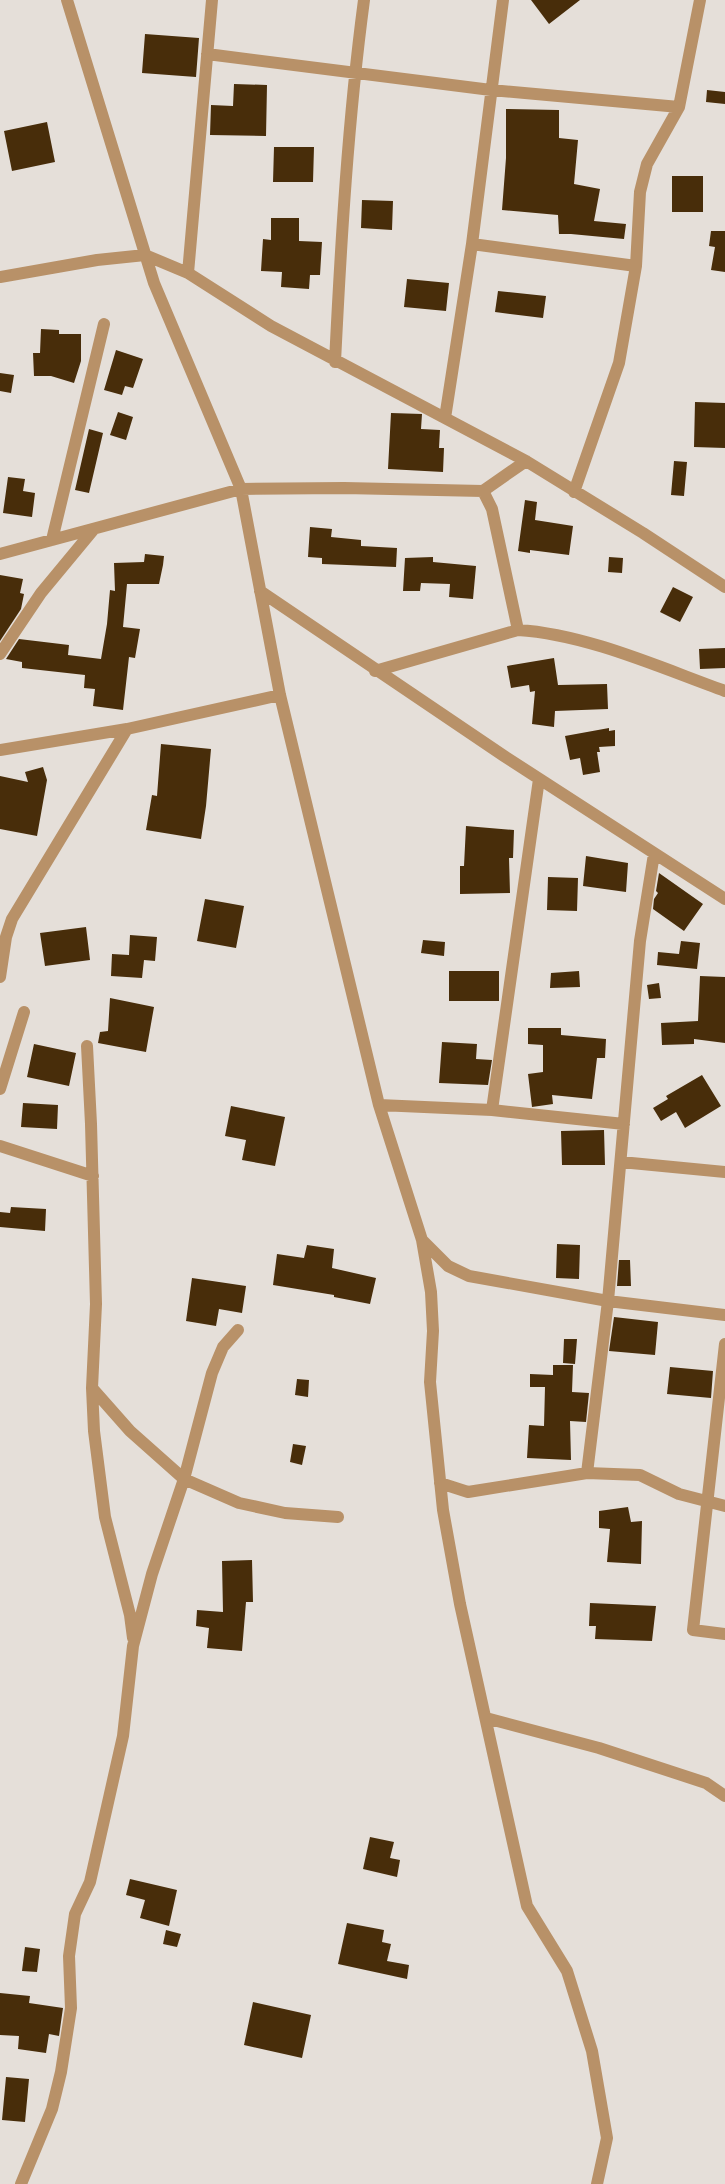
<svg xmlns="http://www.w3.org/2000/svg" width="725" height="2184" font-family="Poppins,sans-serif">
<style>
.building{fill:#482d0a}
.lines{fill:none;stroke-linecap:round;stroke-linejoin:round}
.minor{stroke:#b89168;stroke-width:12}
</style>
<rect width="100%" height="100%" fill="#e5dfd9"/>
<path class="building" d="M531 0H580L549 24Z
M145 34 199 38 196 77 142 73Z
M234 84 267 85 266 136 210 135 211 105 233 106Z
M707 90 725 92V104L706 102Z
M506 109 559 110V138L578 140 574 184 600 189 594 221 626 224 624 239 571 234H559L558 215 502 210 506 158Z
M47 122 55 162 12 171 4 131Z
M274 147H314L313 182H273Z
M672 176H703V212H672Z
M362 200 393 201 392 230 361 228Z
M271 218H299V241L322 242 320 275H310L309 289 281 287 282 272 261 271 263 239 271 240Z
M711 231H725V272L711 270 715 247 709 246Z
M407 279 449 283 446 311 404 307Z
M498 291 546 296 543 318 495 312Z
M41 329 59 330V334H81V361L74 383 51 376H34L33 353H40Z
M116 350 143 359 133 388 125 386 122 395 104 390Z
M0 373 14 375 11 393 0 391Z
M695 402 725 403V448L694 447Z
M118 412 133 417 126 440 110 435Z
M391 413 422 414 421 429 440 430 439 448H444L443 472 388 469Z
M89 429 103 433 89 493 75 490Z
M674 461 687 462 684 496 671 495Z
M8 477 25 479 23 491 35 493 32 517 3 513Z
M525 500 537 502 535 520 573 526 569 555 530 550V553L518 551Z
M310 527 332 529 331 537 361 540V546L397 548 396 567 322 564V558L308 557Z
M145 554 164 556 163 565 159 584H127L123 627 140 629 135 658 129 657 123 710 93 706 95 689 84 688 85 675 22 668V662L6 659 19 639 69 645 68 655 101 659 107 624 110 590 115 591 114 563 144 562Z
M433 557V562L476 566 473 599 449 597 450 584 421 583 420 591H403L405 558Z
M609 557 623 558 622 573 608 572Z
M0 575 23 579 20 593 24 594 21 609 0 641Z
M673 587 693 597 680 622 660 612Z
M725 648V668L700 669 699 649Z
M554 658 558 685 607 684 608 709 555 711 554 727 532 724 535 691 530 692 529 685 511 688 507 666Z
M609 728V731L615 730V746L599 747 600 752H597L600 772 583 775 580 758 570 760 565 736Z
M161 744 211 749 206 806 201 839 146 830 152 795 157 796Z
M43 767 47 780 37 836 0 829V776L28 782 25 772Z
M466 826 514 830 513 858H509L510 893 460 894V866H464Z
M586 856 628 863 626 892 583 886Z
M659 873 703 904 684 931 653 909 654 899 658 893 656 891Z
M548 877 578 878 577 911 547 910Z
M205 899 244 906 236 948 197 941Z
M86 927 90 960 45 966 40 933Z
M130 935 157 937 155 961 144 960 142 978 111 976 112 954 129 955Z
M423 940 445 942 444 956 421 953Z
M681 941 700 943 697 969 657 965 658 952 679 954Z
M449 971H499V1001H449Z
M579 971 580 987 550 988 551 973Z
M700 976 725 977V1043L694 1039V1044L662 1045 661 1023 698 1021Z
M659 983 661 998 649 999 647 985Z
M110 998 154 1007 146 1052 98 1043 100 1032 108 1031Z
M528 1028H561V1035L606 1039 605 1058H597L592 1099 552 1095 553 1104 532 1107 528 1074 543 1072V1045L528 1044Z
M442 1042 477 1044 476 1059 492 1060 488 1085 439 1083Z
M34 1044 76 1053 69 1086 27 1077Z
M702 1075 721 1106 685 1128 676 1112 661 1121 653 1108 668 1099 666 1096Z
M23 1103 58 1105 57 1129 21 1127Z
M231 1106 285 1117 275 1166 242 1160 246 1140 225 1136Z
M604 1130 605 1165H562L561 1131Z
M11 1207 46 1209 45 1231 0 1227V1212L10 1213Z
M557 1244 580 1245 579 1279 556 1278Z
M307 1245 334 1249 332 1268 376 1278 370 1304 334 1297V1295L273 1285 277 1254 304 1258Z
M619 1260H630L631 1286H617Z
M192 1278 246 1286 242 1313 219 1309 216 1326 186 1321Z
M614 1317 658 1322 655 1355 609 1351Z
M564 1339H577L575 1364 563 1363Z
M553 1365H573L572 1392 589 1393 586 1422 570 1421 571 1460 527 1458 529 1425 544 1426 545 1387H530V1374L553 1375Z
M670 1367 713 1371 711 1398 667 1394Z
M297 1379 309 1380 308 1397 295 1395Z
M293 1444 306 1446 302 1465 290 1462Z
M628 1507 631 1522 642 1521 641 1564 607 1562 610 1529 599 1528V1511Z
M252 1560 253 1602H246L242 1651 207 1648 209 1628 196 1626 197 1610 223 1612 222 1561Z
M590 1603 656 1606 652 1641 595 1639 596 1626H589Z
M370 1837 394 1842 390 1858 400 1860 397 1877 363 1869Z
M130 1879 177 1890 169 1926 140 1918 145 1900 126 1895Z
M347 1923 384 1930 382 1942 391 1944 387 1961 409 1965 407 1979 338 1964Z
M166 1930 181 1934 177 1947 163 1944Z
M25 1947 40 1949 37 1972 22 1971Z
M0 1993 30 1996 29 2003 63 2008 59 2036 49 2034 46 2053 18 2049 19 2036 0 2035Z
M253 2002 311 2015 302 2058 244 2045Z
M6 2077 29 2079 25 2122 2 2120Z"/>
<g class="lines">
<path class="minor" d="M67 0 154 283 241 489 280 695 379 1105 422 1240 431 1292 433 1331 430 1382 443 1510 460 1604 527 1906 567 1971 592 2051 607 2138 597 2184
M207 54 491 90 679 107
M472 244 636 266
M188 273 212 0
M0 277 97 260 145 255 188 273 271 326 526 461 643 533 725 587
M335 362C341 241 348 120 364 0
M445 418 472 244 503 0
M483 491 492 509 518 630
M574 492 619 363 636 266 640 192 647 164 679 107 700 0
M52 540 104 324
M0 554 241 489 344 488 483 491 526 461
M260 591 504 756 725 899
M0 654 41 593 94 529
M375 671 518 630C586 634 661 668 725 691
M0 750 127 729 280 695
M0 977 6 937 12 919 127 729
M87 1046 91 1124 96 1304 92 1388 94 1431 105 1517 130 1615 133 1638
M0 1089 24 1012
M379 1105 492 1110 624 1124
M492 1110 539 779
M0 1146 93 1176
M621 1162 725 1172
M422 1240 448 1266 469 1276 608 1301 725 1315
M725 1344 693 1630 725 1634
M92 1388 130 1431 184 1479 239 1503 285 1513 338 1517
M587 1473 608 1301 640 941 654 854
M440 1483 468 1492 587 1473 640 1475 679 1494 725 1506
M486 1718 599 1748 706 1783 725 1796
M21 2184 52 2109 61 2072 71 2008 69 1956 75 1914 90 1882 123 1736 133 1646 152 1574 184 1479 212 1373 223 1347 238 1330"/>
</g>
</svg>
